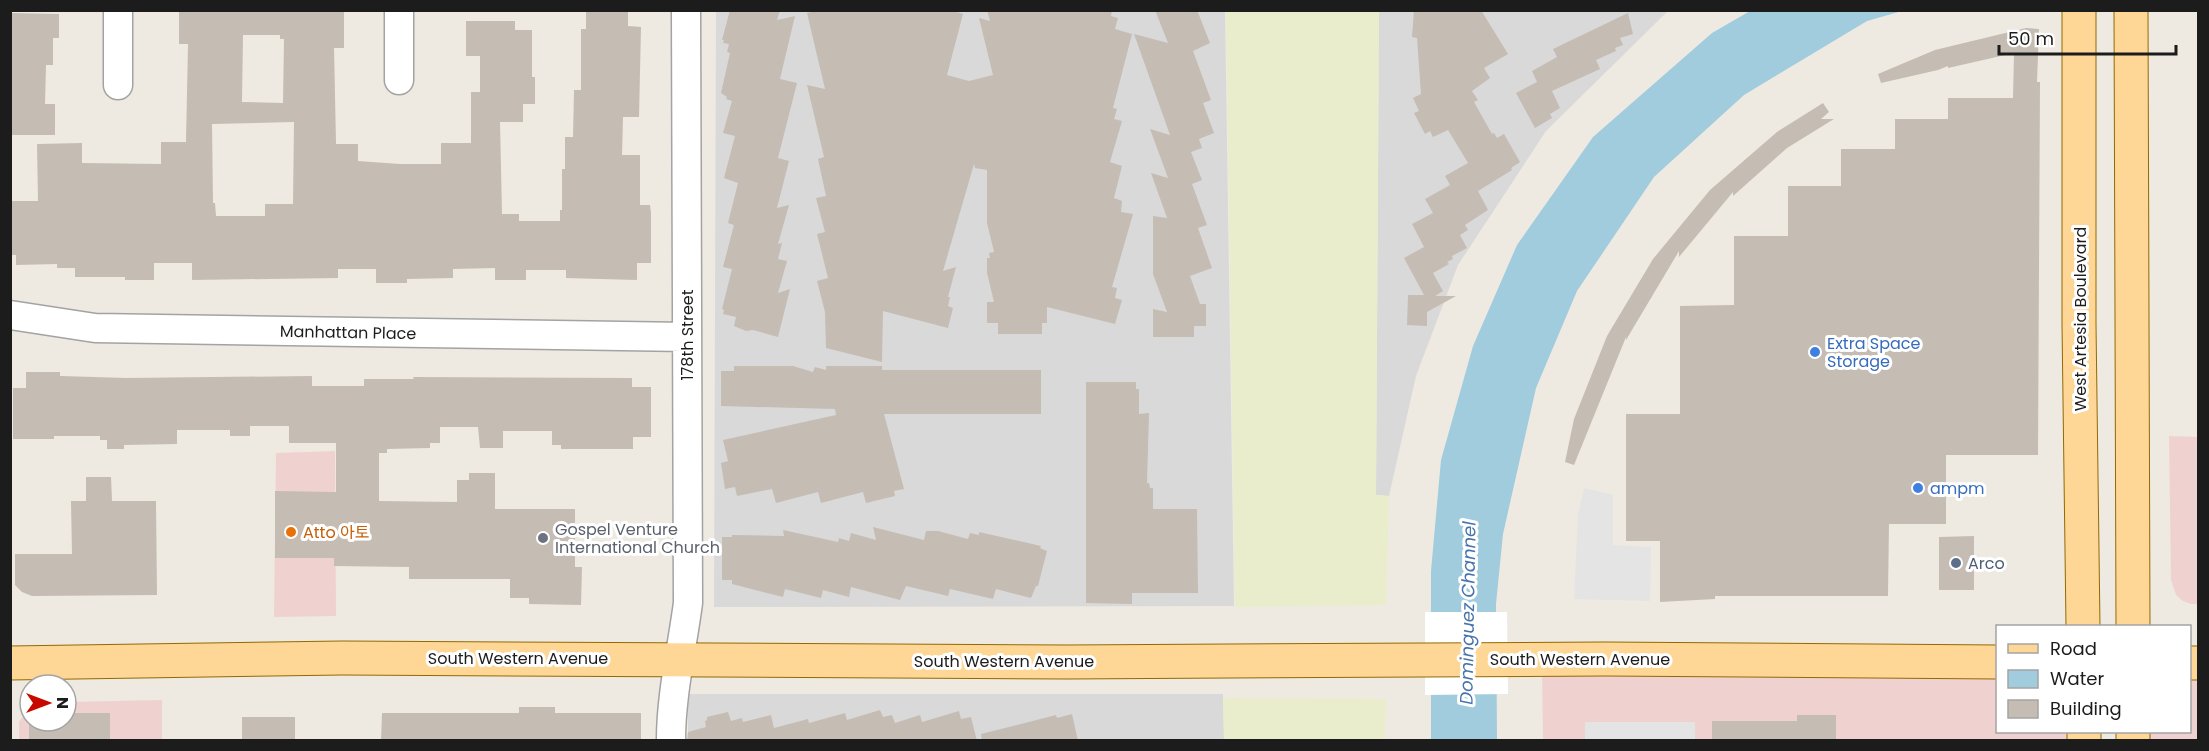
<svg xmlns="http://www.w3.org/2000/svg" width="2209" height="751" font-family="Poppins,'Noto Sans KR',sans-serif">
  <rect width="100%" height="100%" fill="#eeeae1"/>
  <path fill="#dad9d9" d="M716 11H1225L1234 606 714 607Z
    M1379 11H1668L1546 131 1458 265 1416 376 1389 496 1376 495Z
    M688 694H1223L1224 740H688Z"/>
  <path fill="#efd2cf" d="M2169 436 2198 437V604H2191L2183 601 2176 595 2171 580Z
    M335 451 336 616 274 617 276 453Z
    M1542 669 1997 670 1998 732H2076V740H1543Z
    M2190 679H2198V740H2146V732H2190Z
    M162 700V740H19V722L27 710 30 708V721H66V702Z"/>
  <path fill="#e9edcb" d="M1226 11H1379L1376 495 1389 496 1386 605 1235 607Z
    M1223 698 1386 699 1385 740H1224Z"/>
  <path fill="#e4e4e4" d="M1584 488 1613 495V545L1651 547 1650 601 1574 599 1578 515Z
    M1585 722H1695V740H1585Z"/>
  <path fill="#a0ccdd" d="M1750 11H1902L1867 21 1744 95 1654 177 1577 291 1536 388 1503 534 1496 604 1497 740H1431V571L1441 460 1473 346 1517 245 1593 137 1712 33Z"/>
  <path fill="#fff" d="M1425 612H1507L1508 694 1425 695Z"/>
  <path fill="#c5bcb4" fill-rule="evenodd" d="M586 10H628V26L641 27 639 117H623L622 155H640V205H650L651 213V263H637V280L566 278V270H526V280H495V268L453 269V278L407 279V283H376V269H338V278L192 280V263H154V280H125V277H75V268H57V264L16 265V255H10V201H38L37 144 82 143V163L161 164V142H186L188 44H179V12H308V11H344V48H334L336 144H358V161L400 164H441V143H471V92H480V56H466V21H515V30H532V77H535V104H523V122H500L502 214H519V221H560V210H562V169H565V137H573L574 90H581V29H586ZM243 35H280V39H284L283 103 242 102ZM294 122 293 204H265V216H216L215 203H213L212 124Z
    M730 10H780L777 20 795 16 780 79 797 83 778 158 789 161 777 208 789 205 778 244 782 243 778 259 787 261 778 293 790 289 778 337 753 330 746 331 734 326 736 317 723 314 724 310 722 309 732 269 723 267 734 225 728 223 738 183 724 178 735 136 723 133 732 101 726 99 727 97 721 93 730 53 727 52 729 44 723 43 724 40H722Z
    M819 10H951L963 14 947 75 969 81 993 75 979 18 990 21 987 10H1112L1111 16 1118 18 1115 29 1132 34 1113 108 1117 109 1114 119 1122 121 1110 162 1122 166 1114 198 1122 201 1121 212 1133 214 1112 287 1117 288 1115 298 1122 300 1115 324 1047 307V323H1042V334H998V323H987V302H994L987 273V258H990L989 253 994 252 987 223V170L975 168 974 164 943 271 956 267 948 297H950L948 306 953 308 948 328 883 311 882 362 826 348 825 312 817 281 828 278 817 234 825 232 816 198 826 196 818 159 824 157 807 85 825 89 807 13Z
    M1155 10H1197L1210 43 1193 51 1211 100 1203 103 1214 133 1199 139 1202 148 1191 152 1202 180 1192 184 1207 225 1198 228 1212 268 1190 276 1200 304H1206V326H1194V337H1153V309L1167 312 1153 274V216L1167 218 1151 173 1168 178 1150 129 1170 135 1134 34 1168 43Z
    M1414 10H1481L1508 54 1484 68 1490 78 1472 91 1478 100 1474 102 1492 134 1494 133 1497 138 1504 134 1520 162 1511 168 1512 170 1478 191 1488 210 1465 225 1468 230 1460 235 1467 248 1452 256 1453 259 1447 262 1449 264 1433 273 1443 291 1435 296H1456L1427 312V326L1407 325 1408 295H1424L1404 258 1424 247 1412 224 1433 213 1425 199 1450 185 1445 176 1468 163 1448 130 1433 137 1430 131 1425 134 1414 113 1419 111 1413 98 1421 94 1417 38 1412 37Z
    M10 13 59 14V38H53V65H46L45 104H55V135H10Z
    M1628 13 1633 34 1620 38 1623 45 1615 48 1616 51 1596 60 1600 69 1552 91 1560 108 1550 114 1552 118 1535 128 1516 93 1537 82 1532 71 1557 57 1553 49Z
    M2026 28 2039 29 2037 82H2040L2038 455H1946V524H1889L1888 596H1715V599L1660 602V541H1626V414H1680V306L1734 305V236H1788V186H1841V149H1895V119H1948V98H2013L2014 53 1948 68V66L1938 70 1881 83 1878 74 1935 50Z
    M1823 103 1829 112 1821 119H1834L1787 148 1733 196V192L1679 257V251L1626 340V337L1574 465 1565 462 1574 419 1607 336 1653 259 1710 190 1777 132Z
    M734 366H793L813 372 815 367 826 370V366H882V370H1041V414H884L904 489 894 491 895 496 866 503 863 492 821 503 818 492 776 503 772 489 737 496 735 487 725 489 721 463 728 461 723 440 836 415 835 409 721 406V371H734Z
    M26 372H60V376L127 378 312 376V386H364V379H414L413 377 632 378V387H651V437H633V449H561V445H552V431H503V448H480L478 427H440V443H430V448L387 449V453H379V501L457 502V480H469V473H495V509H575V567H582L581 605 529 604V598H510V579H409V567L334 566V558H275V491L336 492V443H289V426H250V436H230V430H177V444L124 445V449H107V440H100V436H54V439H13V388H26Z
    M1086 382H1136V389H1139V414L1149 413 1147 483H1149L1150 488H1153V509H1197L1198 593H1132V604L1086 603Z
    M86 477H111L112 501H156L157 595 32 596 22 592 15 585V554H72L71 501H86Z
    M873 527 924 540 926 531H938L968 539 970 533 979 535V532L1041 546 1040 548 1047 551 1038 586H1036L1031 598 996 589 993 599 950 589 948 596 906 586 900 600 851 587 849 597 823 590 821 598 785 589 783 597 732 584V580H722V537H732V535L784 536 783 530 838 542 839 538 849 541 851 533 876 540Z
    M1974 536V590H1939V537Z
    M519 707H555V713H641V741H381L382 713H519Z
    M880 710 883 717 892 715 895 723 920 715 922 722 959 711 961 719 971 717 977 741H687L688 732 706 727 705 721 707 720V717L728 712 731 721 742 718 743 722 771 715 774 728 808 719 809 723 845 713 847 720Z
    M66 713H110V741H29V721H66Z
    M1072 714 1078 741H982L981 734 1056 715 1057 718Z
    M1797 715H1836V741H1712V721H1797Z
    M242 717H295V741H242Z"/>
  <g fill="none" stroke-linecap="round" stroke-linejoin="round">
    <defs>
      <path id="minor" d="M399 80V10
        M118 85V10
        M10 315 95 328 687 337
        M671 740C671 695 682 648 688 603L686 10"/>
      <path id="primary" d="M2079 10V324L2083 626
        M2131 10 2133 626
        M10 663 342 658 1067 662 1605 659 1998 662
        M2190 663H2198
        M2084 732V740
        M2133 732V740"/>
    </defs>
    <use href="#minor" stroke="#a3a3a3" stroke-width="31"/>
    <use href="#primary" stroke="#936a00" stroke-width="35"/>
    <use href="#minor" stroke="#fff" stroke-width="28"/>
    <use href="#primary" stroke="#fed696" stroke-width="33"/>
  </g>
  <g fill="#3f7fe0" stroke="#fff" stroke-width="2">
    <circle cx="1815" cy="352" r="6"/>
    <circle cx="1918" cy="488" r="6"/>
  </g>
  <circle fill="#e8710a" stroke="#fff" stroke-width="2" cx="291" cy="532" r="6"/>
  <circle fill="#6b7280" stroke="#fff" stroke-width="2" cx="543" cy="538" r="6"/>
  <circle fill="#5c6f8a" stroke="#fff" stroke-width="2" cx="1956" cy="563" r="6"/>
  <g text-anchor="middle" stroke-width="6" stroke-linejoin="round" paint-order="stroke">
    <g font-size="16" fill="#1c1c1c" stroke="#fff">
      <text transform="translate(2080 319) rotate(-90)" y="6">West Artesia Boulevard</text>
      <text transform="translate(348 332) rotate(1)" y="6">Manhattan Place</text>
      <text transform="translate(687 335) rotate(-90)" y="6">178th Street</text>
      <text x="518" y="664">South Western Avenue</text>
      <text x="1580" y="665">South Western Avenue</text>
      <text x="1004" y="667">South Western Avenue</text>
    </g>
    <g font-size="16" fill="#366cbe" stroke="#fff" text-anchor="start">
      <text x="1827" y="349">Extra Space<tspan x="1827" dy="18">Storage</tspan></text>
      <text x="1930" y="494">ampm</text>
    </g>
    <g font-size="16" fill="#5b616d" stroke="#fff" text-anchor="start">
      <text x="555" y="535">Gospel Venture<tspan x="555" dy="18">International Church</tspan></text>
    </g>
    <g font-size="16" fill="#c56008" stroke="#fff" text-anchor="start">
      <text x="303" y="538">Atto 아토</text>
    </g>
    <g font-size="16" fill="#4e5e75" stroke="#fff" text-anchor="start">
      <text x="1968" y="569">Arco</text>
    </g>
    <g font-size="18" font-style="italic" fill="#4774ac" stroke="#fff">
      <text transform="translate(1468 613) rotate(-89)" y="6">Dominguez Channel</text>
    </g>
  </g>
  <rect width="2209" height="751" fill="none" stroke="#1c1c1c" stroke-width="24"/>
  <rect x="1996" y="625" width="195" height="108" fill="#ffffff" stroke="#a4a4a4" stroke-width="1.5"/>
  <rect x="2008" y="644" width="30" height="9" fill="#fed696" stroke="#a4a4a4" stroke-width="1.5"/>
  <text x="2050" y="655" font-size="18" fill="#1c1c1c">Road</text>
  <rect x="2008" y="670" width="30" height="18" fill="#a0ccdd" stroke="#a4a4a4" stroke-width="1.5"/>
  <text x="2050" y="685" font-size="18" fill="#1c1c1c">Water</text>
  <rect x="2008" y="700" width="30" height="18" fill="#c5bcb4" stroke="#a4a4a4" stroke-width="1.5"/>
  <text x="2050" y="715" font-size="18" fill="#1c1c1c">Building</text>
  <g transform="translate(48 703) rotate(90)"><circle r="28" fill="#ffffff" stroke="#a4a4a4" stroke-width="1.5"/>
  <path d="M0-4.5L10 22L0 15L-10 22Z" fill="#c70a00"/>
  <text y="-9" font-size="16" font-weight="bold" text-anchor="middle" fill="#1c1c1c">N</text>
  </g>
  <path d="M1999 45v9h177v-9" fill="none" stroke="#1c1c1c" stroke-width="3"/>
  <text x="2008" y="45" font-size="18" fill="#1c1c1c" stroke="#ffffff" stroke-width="4.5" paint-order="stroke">50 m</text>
</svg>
